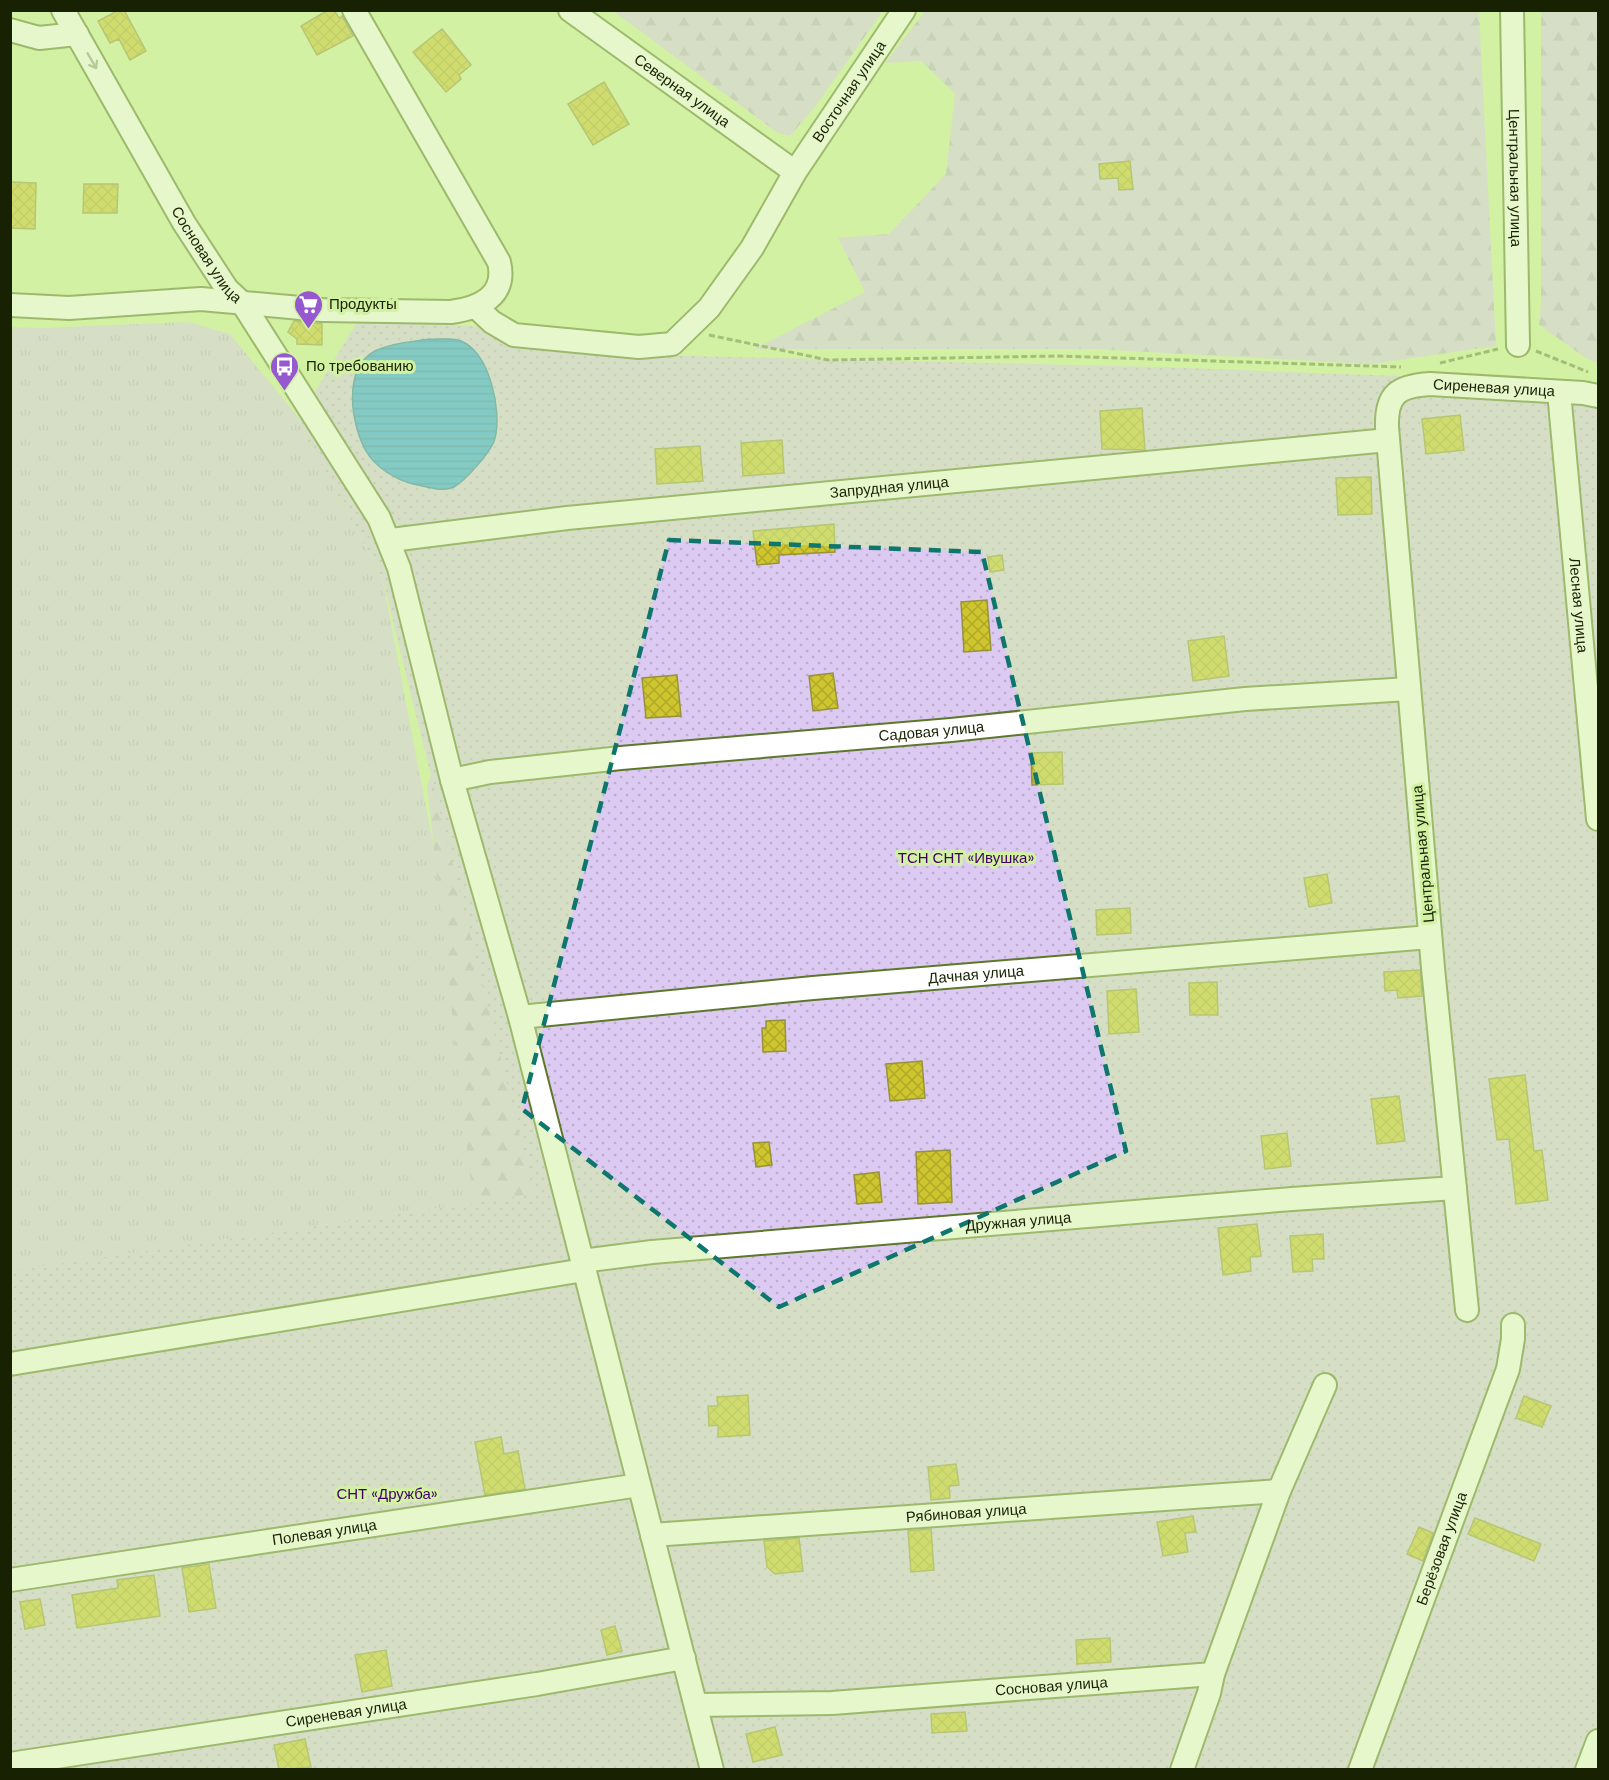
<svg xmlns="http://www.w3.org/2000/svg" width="1609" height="1780" font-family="'DM Sans',sans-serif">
  <defs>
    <pattern id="grass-tufts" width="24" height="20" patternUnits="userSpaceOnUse" patternTransform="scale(1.5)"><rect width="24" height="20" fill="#dccaf2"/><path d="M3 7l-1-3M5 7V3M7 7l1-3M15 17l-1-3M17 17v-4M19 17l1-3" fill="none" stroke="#bcadce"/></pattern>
    <pattern id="forest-firs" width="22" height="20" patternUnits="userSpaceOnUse" patternTransform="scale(1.5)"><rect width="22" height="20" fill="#dccaf2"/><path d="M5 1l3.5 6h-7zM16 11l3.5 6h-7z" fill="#bcadce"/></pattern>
    <pattern id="garden-dots" width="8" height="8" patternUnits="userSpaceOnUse" patternTransform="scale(1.5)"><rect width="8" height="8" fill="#dccaf2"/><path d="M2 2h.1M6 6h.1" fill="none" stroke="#bcadce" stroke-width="1.8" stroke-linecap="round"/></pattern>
    <pattern id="water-rules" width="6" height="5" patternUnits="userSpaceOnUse" patternTransform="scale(1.5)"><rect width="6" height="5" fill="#249bef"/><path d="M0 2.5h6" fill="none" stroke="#1e7ebf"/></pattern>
    <pattern id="building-cross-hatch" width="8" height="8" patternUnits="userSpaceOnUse" patternTransform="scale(1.5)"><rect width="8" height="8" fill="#cec52f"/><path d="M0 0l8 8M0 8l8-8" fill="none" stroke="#b0a928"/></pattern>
  </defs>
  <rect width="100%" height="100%" fill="#d2f1a2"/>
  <path fill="url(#grass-tufts)" d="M188 322 230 334 299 418 307 439 382 577 501 1199 11 1271 10 327 39 328Z"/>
  <path fill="url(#forest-firs)" d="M613 11H883L814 108 790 136 778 133Z
    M925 11H1479L1496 346 1371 364 1094 349H754L865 292 838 238 889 234 946 174 955 94 921 61 885 63Z
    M1541 11H1598V363L1586 358 1539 325 1541 303Z
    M434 767 561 1246 486 1235 470 1177 427 786Z"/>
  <path fill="url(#garden-dots)" d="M357 322 471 326 651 355 1160 367 1558 382 1598 391V1769H11L10 1271 534 1194 382 577 307 439 299 418Z"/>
  <path fill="url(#water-rules)" stroke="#2077a8" stroke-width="1.5" d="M429 339C437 340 453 337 461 341 490 353 502 411 495 438 492 451 465 481 454 487 442 493 425 486 413 484 396 480 375 467 366 451 351 424 342 369 375 351 391 343 411 342 429 339Z"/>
  <path fill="url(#building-cross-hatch)" stroke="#97923d" stroke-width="1.5" d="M119 10H124L146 51 130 60 119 39 110 43 98 21Z
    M328 10H334L339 18 342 16 353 36 317 55 301 26Z
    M442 29 471 65 459 75 461 79 446 92 413 52Z
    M604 82 629 124 593 145 568 104Z
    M1130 161 1133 189 1119 190 1118 178 1100 179 1099 164Z
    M10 182 36 183 35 229 10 228Z
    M84 184H118L117 213H83Z
    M294 321 322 324V345L297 344V339L288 332Z
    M1142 408 1145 450 1102 449 1100 411Z
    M1460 415 1464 450 1426 454 1422 419Z
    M782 440 784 473 743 476 741 443Z
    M700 446 703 481 657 484 655 449Z
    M1371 477 1372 514 1338 515 1336 478Z
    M834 524 835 552 779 555V563L757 565 753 531Z
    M1002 555 1004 570 990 572 988 557Z
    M987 600 991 650 964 652 961 602Z
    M1224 636 1229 676 1193 681 1188 641Z
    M833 673 838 708 813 711 809 676Z
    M677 675 681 716 646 718 642 678Z
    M1062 752 1063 784 1032 785 1031 753Z
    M1327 874 1332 903 1309 907 1304 878Z
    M1130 908 1131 933 1097 935 1096 910Z
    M1420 970 1422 996 1398 998 1397 990 1385 991 1384 972Z
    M1217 982 1218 1015H1190L1189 983Z
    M1136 989 1139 1032 1109 1034 1107 991Z
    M785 1020 786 1051 763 1052 762 1028H766V1021Z
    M922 1061 925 1098 890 1101 886 1064Z
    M1525 1075 1534 1151 1542 1150 1548 1200 1516 1204 1509 1139 1497 1140 1489 1079Z
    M1399 1096 1405 1141 1377 1144 1371 1099Z
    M1287 1133 1291 1166 1265 1169 1261 1136Z
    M769 1142 772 1165 756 1167 753 1143Z
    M950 1150 952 1202 918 1204 916 1152Z
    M879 1172 882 1202 857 1204 854 1175Z
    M1257 1224 1261 1256 1250 1257 1251 1271 1223 1275 1218 1228Z
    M1323 1234 1324 1259H1312L1313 1271 1293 1272 1290 1236Z
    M748 1395 750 1435 718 1437V1425L709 1426 708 1406H718L717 1397Z
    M1524 1396 1551 1406 1542 1427 1516 1418Z
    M501 1437 504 1454 518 1451 525 1489 485 1495 475 1442Z
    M956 1464 959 1485 949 1486 950 1498 931 1500 928 1467Z
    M1193 1516 1196 1532 1185 1533 1188 1552 1163 1556 1157 1522Z
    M1475 1518 1541 1544 1534 1561 1468 1534Z
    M1419 1527 1433 1533 1423 1561 1407 1554Z
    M931 1529 934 1570 911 1572 908 1531Z
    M799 1538 803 1571 775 1574 767 1567 764 1541Z
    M209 1564 216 1608 189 1612 182 1568Z
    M154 1575 160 1616 77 1628 72 1595 118 1588 117 1580Z
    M40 1599 45 1625 25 1629 20 1602Z
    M615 1626 622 1651 607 1655 601 1630Z
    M1110 1638 1111 1662 1077 1664 1076 1640Z
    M386 1650 392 1686 362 1692 355 1655Z
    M965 1712 967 1731 932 1733 931 1714Z
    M775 1727 782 1755 753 1762 746 1734Z
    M305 1739 311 1767 279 1770 274 1745Z"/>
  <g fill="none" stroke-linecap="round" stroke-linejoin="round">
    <defs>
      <g id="minor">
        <path id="s1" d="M63 10 184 223 227 289 243 304 379 518 399 568 452 780 520 1017 712 1770"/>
        <path id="s2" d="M570 10 795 172"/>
        <path id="s3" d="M1512 10 1518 345"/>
        <path d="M10 30 39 38 77 34"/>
        <path d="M10 305 69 308 201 299 322 310 451 312C480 308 507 296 499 262L354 10"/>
        <path id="s4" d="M476 307 492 322 514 335 639 347 672 344 709 308 752 248 795 172 904 10"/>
        <path id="s5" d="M1559 392 1598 819"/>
        <path id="s6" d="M391 540 567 518 1388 440"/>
        <path id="s7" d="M452 780 490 772 621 758 951 730 1245 699 1409 689"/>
        <path id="s8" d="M520 1017 813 988 1430 937"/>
        <path id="s9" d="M582 1261 652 1252 1292 1199 1455 1188"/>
        <path id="s10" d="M1467 1310 1433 968 1387 427C1386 394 1398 386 1430 384L1583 393 1598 396"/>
        <path d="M10 1364 584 1270"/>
        <path id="s11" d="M652 1535 1279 1491"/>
        <path id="s12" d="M10 1580 639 1485"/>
        <path id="s13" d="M696 1705 832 1703 1213 1674"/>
        <path id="s14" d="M10 1764 537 1684 684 1658"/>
        <path d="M1182 1770 1209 1693 1213 1674 1279 1491 1325 1385"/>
        <path id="s15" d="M1360 1770 1508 1369 1513 1339V1325"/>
        <path d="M1587 1770 1598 1741"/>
      </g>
    </defs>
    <use href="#minor" stroke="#5d772b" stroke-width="26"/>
    <path stroke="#6d804b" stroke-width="3" stroke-dasharray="6 3" stroke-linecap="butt" d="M709 335 828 360 1057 356 1401 367
      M1536 351 1588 372
      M1440 363 1498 349"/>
    <use href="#minor" stroke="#fff" stroke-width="22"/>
  </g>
  <defs><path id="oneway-shaft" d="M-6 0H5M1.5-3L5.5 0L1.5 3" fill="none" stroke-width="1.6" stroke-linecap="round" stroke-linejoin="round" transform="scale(1.5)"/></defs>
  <use stroke="#979c8e" href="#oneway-shaft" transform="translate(92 61) rotate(60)"/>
  <path d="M0 0H1609V1780H0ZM669 540 982 552 1126 1151 779 1307 522 1109Z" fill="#d2f1a2" fill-opacity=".55" fill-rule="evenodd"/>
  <path fill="none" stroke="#0f766e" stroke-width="4.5" stroke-dasharray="12 8" stroke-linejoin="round" d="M669 540 982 552 1126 1151 779 1307 522 1109Z"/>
  <defs>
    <symbol id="supermarket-pin" viewBox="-11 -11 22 30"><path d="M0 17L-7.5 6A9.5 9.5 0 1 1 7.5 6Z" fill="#9658cf" stroke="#d2f1a2"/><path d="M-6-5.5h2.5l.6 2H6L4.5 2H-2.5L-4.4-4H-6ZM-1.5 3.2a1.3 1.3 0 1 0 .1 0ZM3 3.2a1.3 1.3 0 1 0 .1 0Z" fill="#fff"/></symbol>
    <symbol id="bus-pin" viewBox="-11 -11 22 30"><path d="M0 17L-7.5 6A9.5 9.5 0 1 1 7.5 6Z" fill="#9658cf" stroke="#d2f1a2"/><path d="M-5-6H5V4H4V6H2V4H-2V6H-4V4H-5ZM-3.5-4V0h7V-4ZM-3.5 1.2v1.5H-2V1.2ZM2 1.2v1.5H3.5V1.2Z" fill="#fff"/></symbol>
  </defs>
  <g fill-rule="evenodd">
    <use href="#supermarket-pin" x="292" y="288" width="33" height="45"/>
    <use href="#bus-pin" x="268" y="350" width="33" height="45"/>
  </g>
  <g text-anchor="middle" stroke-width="6" stroke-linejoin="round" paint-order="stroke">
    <g font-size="15" fill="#182203" stroke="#d2f1a2">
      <text dy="5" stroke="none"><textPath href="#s2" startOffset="138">Северная улица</textPath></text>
      <text dy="5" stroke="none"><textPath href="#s4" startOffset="516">Восточная улица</textPath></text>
      <text dy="5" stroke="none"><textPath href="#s3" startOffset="168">Центральная улица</textPath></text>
      <text dy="5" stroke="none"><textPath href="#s1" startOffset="284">Сосновая улица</textPath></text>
      <text dy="5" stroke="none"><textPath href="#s10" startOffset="1022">Сиреневая улица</textPath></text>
      <text dy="5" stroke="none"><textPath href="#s6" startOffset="501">Запрудная улица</textPath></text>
      <text dy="5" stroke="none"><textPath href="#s5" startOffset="214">Лесная улица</textPath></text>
      <text dy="5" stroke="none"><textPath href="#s7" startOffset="482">Садовая улица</textPath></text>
      <text transform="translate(1423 854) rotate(-95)" y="5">Центральная улица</text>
      <text dy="5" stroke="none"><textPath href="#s8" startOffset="458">Дачная улица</textPath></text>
      <text dy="5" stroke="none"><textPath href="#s9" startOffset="438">Дружная улица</textPath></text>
      <text dy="5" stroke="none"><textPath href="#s11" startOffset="315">Рябиновая улица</textPath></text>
      <text dy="5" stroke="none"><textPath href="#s12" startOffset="318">Полевая улица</textPath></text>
      <text dy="5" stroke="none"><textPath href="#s15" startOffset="236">Берёзовая улица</textPath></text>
      <text dy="5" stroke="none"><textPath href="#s13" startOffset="356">Сосновая улица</textPath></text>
      <text dy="5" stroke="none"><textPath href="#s14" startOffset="340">Сиреневая улица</textPath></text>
    </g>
    <g font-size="15" fill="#182203" stroke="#d2f1a2" text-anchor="start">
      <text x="329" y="309">Продукты</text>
      <text x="306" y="371">По требованию</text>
    </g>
    <g font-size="15" fill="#3f0065" stroke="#d2f1a2">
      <text x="966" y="863">ТСН СНТ «Ивушка»</text>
      <text x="387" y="1499">СНТ «Дружба»</text>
    </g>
  </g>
  <rect width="1609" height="1780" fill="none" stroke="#182203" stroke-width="24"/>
</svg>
